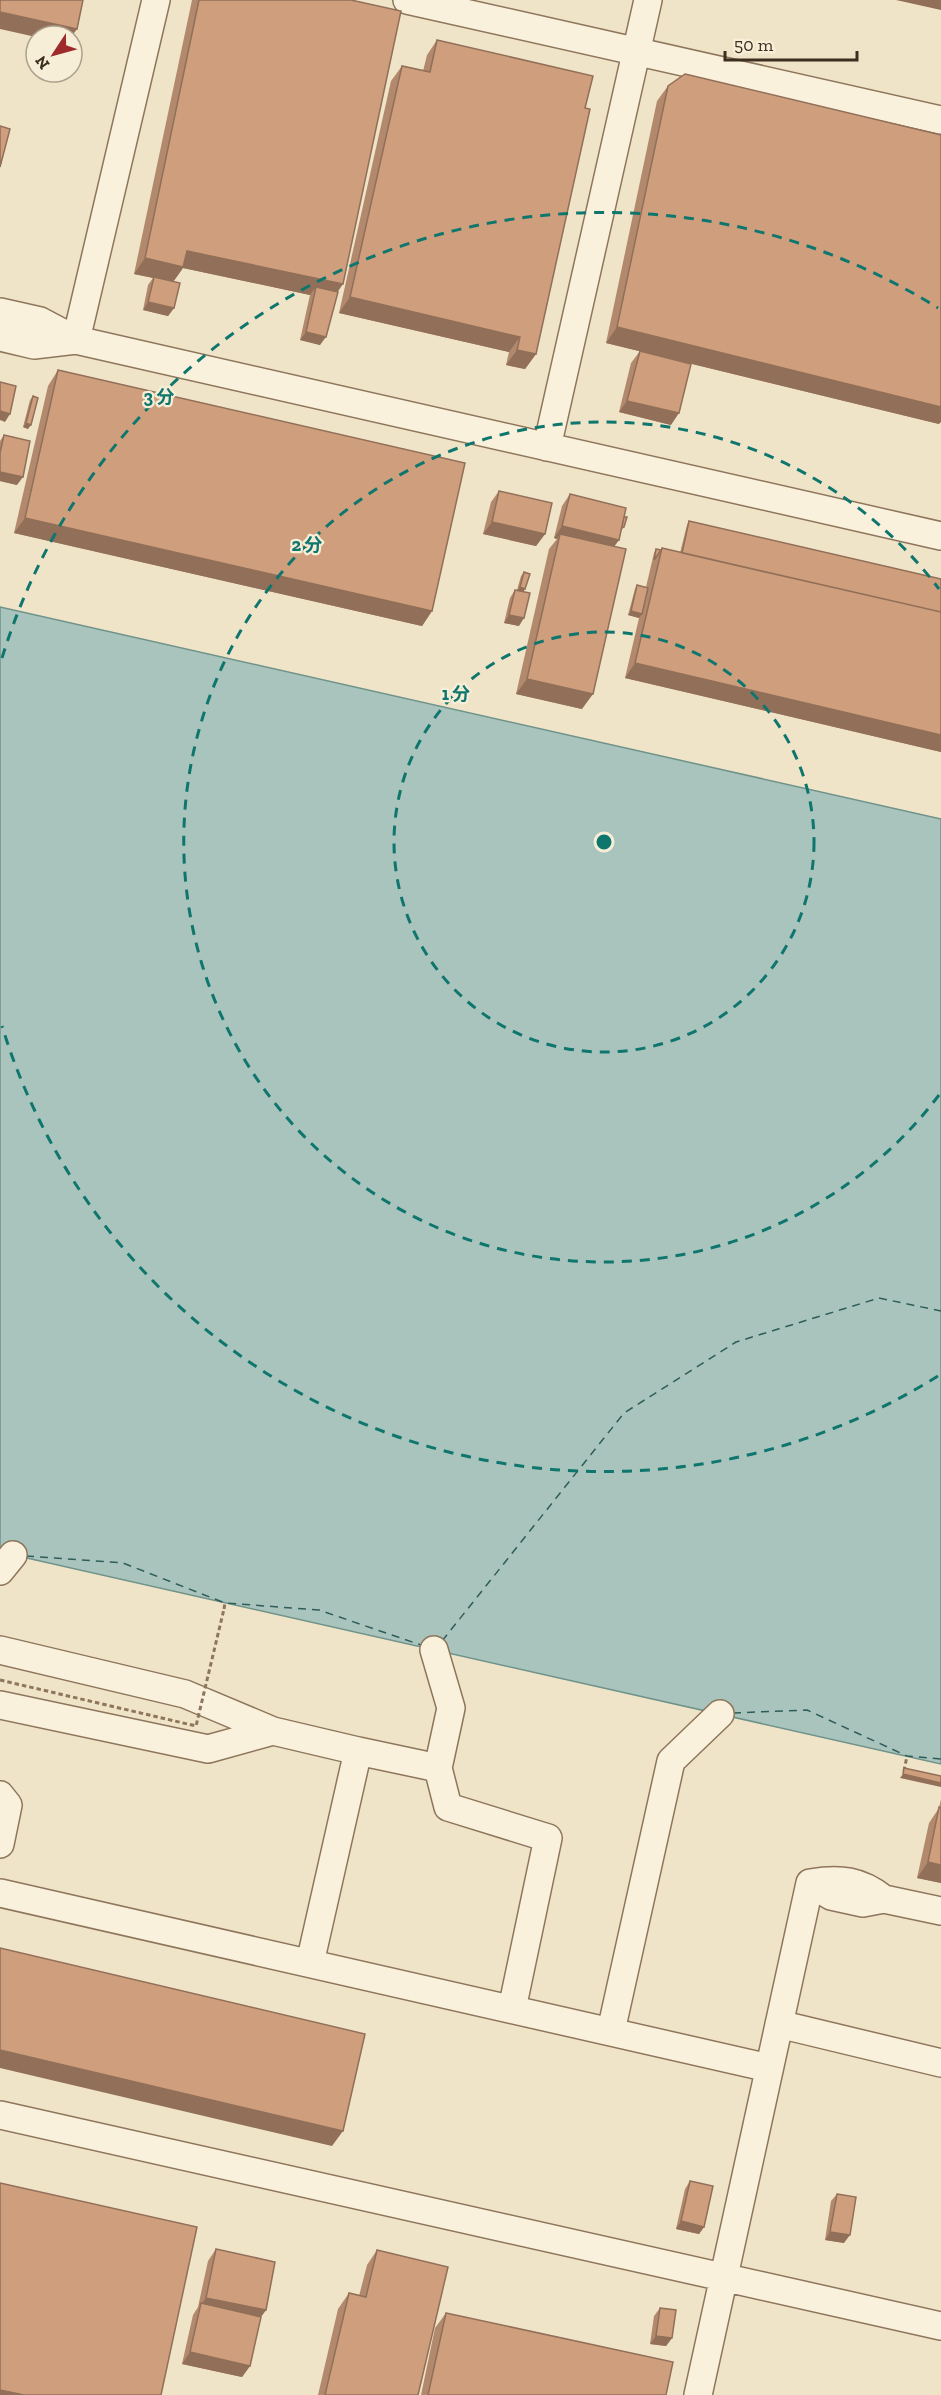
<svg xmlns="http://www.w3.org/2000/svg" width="941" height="2395" font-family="'Zilla Slab','Noto Sans JP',serif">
  <rect width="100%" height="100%" fill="#f0e4c8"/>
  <path fill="#a9c4bc" stroke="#6f938a" stroke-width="1.5" d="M0 607 941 819V1764L0 1552Z"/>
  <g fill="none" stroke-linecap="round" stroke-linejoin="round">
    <path stroke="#2f5d5a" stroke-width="1.5" stroke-dasharray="8 6" stroke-linecap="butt" d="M26 1556 123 1563 225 1603 319 1610 421 1645
      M442 1641 624 1413 736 1342 879 1298 941 1311
      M733 1713 807 1710 907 1756 941 1759"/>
    <defs>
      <path id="minor" d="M407 0 941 120
        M0 312 40 321 76 340 941 536
        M0 337 34 345 76 340
        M76 340 156 0
        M547 447 648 0
        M0 1571 13 1555
        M0 1650 185 1694 273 1731 358 1751 310 1963
        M434 1650 451 1708 438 1768
        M0 1705 208 1749 273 1731
        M358 1751 438 1768 448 1807 548 1838 512 2009
        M0 1795 8 1805 0 1844
        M0 1893 769 2068
        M884 1899C860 1880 840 1878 810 1883L831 1896 863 1903 884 1899 941 1911
        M779 2024 941 2063
        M611 2031 671 1761 720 1714
        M0 2115 941 2326
        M698 2395 810 1883"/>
    </defs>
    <use href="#minor" stroke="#8d765c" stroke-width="30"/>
    <path stroke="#8d765c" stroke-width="3" stroke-dasharray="4.5 3" stroke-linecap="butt" d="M224 1609 225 1603
      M904 1771 907 1756"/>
    <use href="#minor" stroke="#faf1dc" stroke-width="27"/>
    <path stroke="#8d765c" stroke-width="3" stroke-dasharray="4.5 3" stroke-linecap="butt" d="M0 1680 196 1726 224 1609"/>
  </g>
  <path fill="#b2896c" d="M192 0H351L338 292 320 345 300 340 310 295 183 268 173 282 174 308 168 316 143 310 148 285 153 278 134 274Z
    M437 40 585 108 536 354 525 369 506 365 509 352 339 313 391 81 402 66 423 71 427 55Z
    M668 86 939 424 606 343 657 101Z
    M640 351 671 425 619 412 631 363Z
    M58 370 432 611 422 626 14 533 48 386Z
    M33 396 28 429 23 427 30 400Z
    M4 435 17 485 0 481V441Z
    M499 491 545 534 536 546 483 534 491 502Z
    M570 494 624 517V527L621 531 619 540 614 546 582 709 516 694 549 549 557 539 554 538 562 506Z
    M689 521 941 579V752L625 678 639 618 628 615 635 589 637 585 646 587 654 553 656 549 661 550 662 548 680 553 687 525Z
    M524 572V592L519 626 504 623 510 598 515 590H517L521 576Z
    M941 1799V1883L917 1878 929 1823 939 1808Z
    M690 2181 704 2227 699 2234 676 2229 685 2189Z
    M837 2194 844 2243 825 2240 831 2201Z
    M216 2249 266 2310 261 2317 250 2366 242 2377 182 2364 193 2315 198 2307 208 2261Z
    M377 2250 418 2395H318L338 2309 349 2293 359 2296 367 2265Z
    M660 2308 672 2338 666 2346 650 2344 654 2316Z
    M446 2313 666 2395H421L435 2328Z"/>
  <path fill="#916f58" d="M896 0H941V10Z
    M0 12 77 29 72 36H36V37L0 29Z
    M187 251 343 284 332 300 316 287 310 295 183 268 173 282 134 274 145 258Z
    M350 297 520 337 509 352 339 313Z
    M148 302 174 308 168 316 143 310Z
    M617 327 941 407V422L939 424 606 343Z
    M306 332 326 337 320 345 300 340Z
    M517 350 536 354 525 369 506 365Z
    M627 401 679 413 671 425 619 412Z
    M0 411 10 414 5 422 0 420Z
    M26 423 31 425 28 429 23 427Z
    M0 472 23 477 17 485 0 481Z
    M25 518 432 611 422 626 14 533Z
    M492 522 545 534 536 546 483 534Z
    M562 526 619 540 610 552 560 534 557 539 554 538Z
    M520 587 525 589 523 593 517 591Z
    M631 611 642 614 639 618 628 615Z
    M509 615 524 618 519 626 504 623Z
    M635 663 941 735V752L625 678Z
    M527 679 593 694 582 709 516 694Z
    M903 1774 941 1783V1787L900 1778Z
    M928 1862 941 1865V1883L917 1878Z
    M0 2050 343 2131 332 2146 0 2068Z
    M681 2221 704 2227 699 2234 676 2229Z
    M830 2232 850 2235 844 2243 825 2240Z
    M206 2298 266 2310 257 2322 200 2306Z
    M656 2336 672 2338 666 2346 650 2344Z
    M190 2352 250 2366 242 2377 182 2364Z
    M0 2390 24 2395H0Z"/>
  <path fill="#cf9f7d" stroke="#916f58" stroke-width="1.5" d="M0 0H83L77 29 0 12Z
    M199 0H351L401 11 343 284 187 251 183 267 145 258Z
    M437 40 593 76 585 108 590 109 536 354 517 350 520 337 350 297 402 66 430 72Z
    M685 74 941 135V407L617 327 668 86Z
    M0 126 10 129 0 167Z
    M154 277 180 283 174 308 148 302Z
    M316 287 338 292 326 337 306 332Z
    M640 351 691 364 679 413 627 401Z
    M58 370 465 463 432 611 25 518Z
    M0 382 16 386 10 414 0 411Z
    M33 396 38 398 31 425 26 423Z
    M4 435 30 441 23 477 0 472V453Z
    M499 491 552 503 545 534 492 522Z
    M570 494 626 508 619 540 562 526Z
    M624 517H627L624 527H622Z
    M689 521 941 579V612L682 553Z
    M560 534 626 549 593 694 527 679Z
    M662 548 941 612V735L635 663Z
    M656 549 661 550 654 560Z
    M524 572 530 574 525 589 520 587Z
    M637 585 648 588 642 614 631 611Z
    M515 590 530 593 524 618 509 615Z
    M904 1768 941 1776V1783L903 1774Z
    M939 1807 941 1808V1865L928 1862Z
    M0 1948 365 2034 343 2131 0 2050Z
    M690 2181 713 2186 704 2227 681 2221Z
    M0 2183 197 2227 161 2395H24L0 2390Z
    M837 2194 856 2197 850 2235 830 2232Z
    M216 2249 275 2262 266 2310 206 2298Z
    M377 2250 448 2267 418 2395H325L349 2293 366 2297Z
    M201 2303 261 2317 250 2366 190 2352Z
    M660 2308 676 2310 672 2338 656 2336Z
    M446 2313 673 2362 666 2395H428Z"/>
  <g fill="none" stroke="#0f766e" stroke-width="3" stroke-dasharray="10 8">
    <circle cx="604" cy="842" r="210"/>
    <path d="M939 1095A420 420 0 1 1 939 589"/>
    <path d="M938 1376A630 630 0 0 1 2 1026M2 658A630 630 0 0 1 938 308"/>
  </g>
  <circle cx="604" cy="842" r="9" fill="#0f766e" stroke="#f7eed8" stroke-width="3"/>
  <g font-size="18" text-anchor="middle" font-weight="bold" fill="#0f766e" stroke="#f7eed8" stroke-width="4.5" stroke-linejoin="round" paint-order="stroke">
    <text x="159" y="403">3 分</text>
    <text x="307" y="551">2 分</text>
    <text x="456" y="700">1 分</text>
  </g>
  <g transform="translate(54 54) rotate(234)"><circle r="28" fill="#f7eed8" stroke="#ada18e" stroke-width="1.5"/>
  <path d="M0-4.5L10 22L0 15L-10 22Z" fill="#9e2a2b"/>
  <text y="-9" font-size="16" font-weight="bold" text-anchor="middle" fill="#3d2e20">N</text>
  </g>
  <path d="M725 51v9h132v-9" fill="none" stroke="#3d2e20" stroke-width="3"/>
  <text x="734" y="51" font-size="18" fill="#3d2e20" stroke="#f7eed8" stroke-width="4.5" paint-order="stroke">50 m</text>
</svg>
